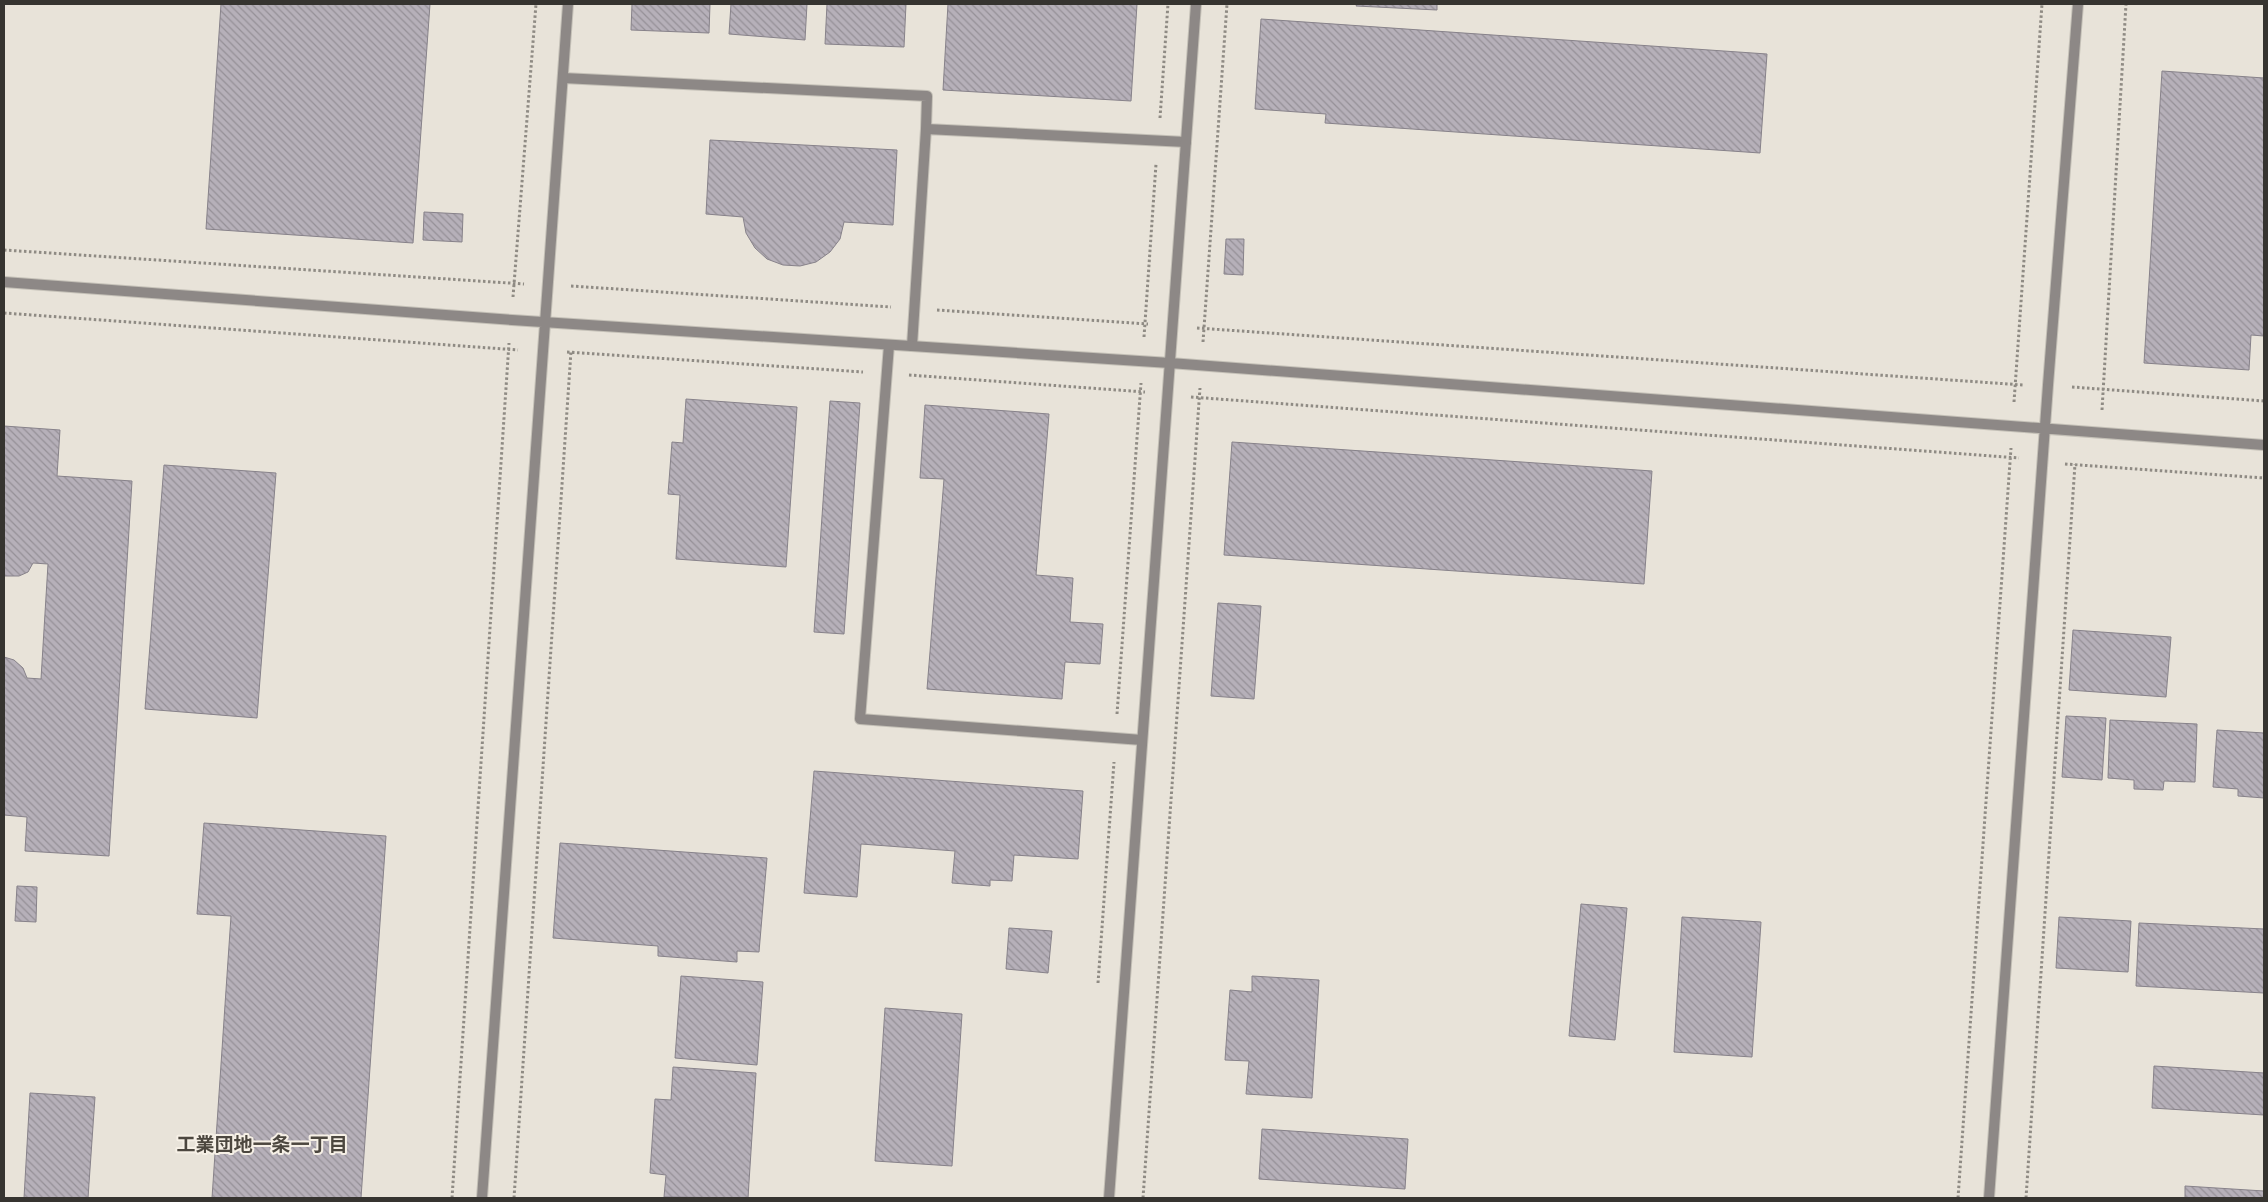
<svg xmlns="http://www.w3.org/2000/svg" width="2268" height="1202" font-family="'PT Sans Narrow','Noto Sans JP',sans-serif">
  <defs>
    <pattern id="building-back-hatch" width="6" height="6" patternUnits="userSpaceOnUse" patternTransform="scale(1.25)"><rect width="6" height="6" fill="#b6b0b9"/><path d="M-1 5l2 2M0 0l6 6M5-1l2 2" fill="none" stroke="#959097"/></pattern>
  </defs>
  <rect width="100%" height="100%" fill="#e8e3d9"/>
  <path fill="url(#building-back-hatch)" stroke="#87828a" d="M221 4H430L413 243 206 229Z
    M632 4H710L709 33 631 30Z
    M731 4H807L805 40 729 34Z
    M827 4H906L904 47 825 44Z
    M948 4H1137L1131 101 943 90Z
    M1357 4H1437V10L1356 6Z
    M1261 19 1767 54 1760 153 1325 123 1326 114 1255 109Z
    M2162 71 2264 78V336L2251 335 2249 370 2144 363Z
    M710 140 897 150 893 225 844 222 840 239 830 252 816 262 800 266 783 265 767 259 755 248 746 233 743 217 706 214Z
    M424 212 463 214 462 242 423 240Z
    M1226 239H1244L1243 275 1224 274Z
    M686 399 797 407 786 567 676 559 680 495 668 494 672 442 683 443Z
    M830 401 860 403 844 634 814 632Z
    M925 405 1049 414 1036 575 1073 578 1070 622 1103 624 1100 664 1065 662 1062 699 927 689 944 479 920 478Z
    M4 426 60 430 57 476 132 481 109 856 25 851 27 817 4 815V657L14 660 23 668 27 678 41 679 48 564 33 563 28 572 19 576H4Z
    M1232 442 1652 471 1644 584 1224 555Z
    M164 465 276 473 257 718 145 709Z
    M1218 603 1261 606 1254 699 1211 696Z
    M2073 630 2171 637 2166 697 2069 690Z
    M2066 716 2106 718 2102 780 2062 777Z
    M2110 720 2197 724 2195 782 2164 781 2163 790 2134 789V780L2108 778Z
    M2217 730 2264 733V798L2238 796V789L2213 787Z
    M814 771 1083 791 1078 859 1014 855 1012 881 990 880V886L952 883 955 851 861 844 857 897 804 893Z
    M204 823 386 836 361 1198H212L231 916 197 914Z
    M560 843 767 858 759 952 737 951V962L658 956V946L553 938Z
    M17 886 37 887 36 922 15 921Z
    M1581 904 1627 908 1615 1040 1569 1036Z
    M1682 917 1761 922 1752 1057 1674 1052Z
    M2059 917 2131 921 2128 972 2056 968Z
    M2139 923 2264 929V993L2136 986Z
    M1009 928 1052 931 1048 973 1006 969Z
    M681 976 763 982 757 1065 675 1058Z
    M1252 976 1319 980 1312 1098 1246 1094 1249 1061 1225 1060 1230 990 1252 992Z
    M885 1008 962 1014 952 1166 875 1161Z
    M2154 1066 2264 1073V1115L2152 1108Z
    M673 1067 756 1073 748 1198 664 1197 666 1175 650 1173 655 1099 671 1100Z
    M30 1093 95 1097 88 1198H24Z
    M1262 1129 1408 1139 1405 1189 1259 1179Z
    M2185 1186 2264 1191V1198H2185Z"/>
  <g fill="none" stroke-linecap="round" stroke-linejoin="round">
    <defs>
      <path id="service" d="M563 78 927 96 926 129 1186 142
        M889 345 860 719 1142 740
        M912 346 926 129"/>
      <path id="minor" d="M4 282 512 320 1170 363 2264 445
        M482 1198 568 4
        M1109 1198 1196 4
        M1989 1198 2048 385 2078 4"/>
    </defs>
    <use href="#service" stroke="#c4c0b7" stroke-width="12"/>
    <use href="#minor" stroke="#c4c0b7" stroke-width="12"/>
    <path stroke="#8f8b84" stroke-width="3" stroke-dasharray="2.5 2.5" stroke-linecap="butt" d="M1160 118 1168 4
      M4 250 524 284
      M571 286 891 307
      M513 297 536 4
      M937 310 1148 324
      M4 313 518 350
      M1197 328 2023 385
      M1144 337 1156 164
      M1203 342 1227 4
      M567 352 863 372
      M909 375 1145 392
      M2072 387 2264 401
      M1191 397 2019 458
      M2014 402 2042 4
      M2102 410 2126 4
      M2065 464 2264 478
      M1117 714 1141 383
      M1098 983 1114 762
      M452 1198 509 343
      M514 1198 571 351
      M1143 1198 1200 388
      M1958 1198 2011 448
      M2026 1198 2075 464"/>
    <use href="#service" stroke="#8d8886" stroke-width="10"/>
    <use href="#minor" stroke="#8d8886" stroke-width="10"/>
  </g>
  <g text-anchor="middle" stroke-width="4" stroke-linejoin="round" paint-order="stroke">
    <g font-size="19" font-weight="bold" fill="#4c473f" stroke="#f6f0e6">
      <text x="262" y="1151">工業団地一条一丁目</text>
    </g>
  </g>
  <rect width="2268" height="1202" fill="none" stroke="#363430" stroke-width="10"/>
</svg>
